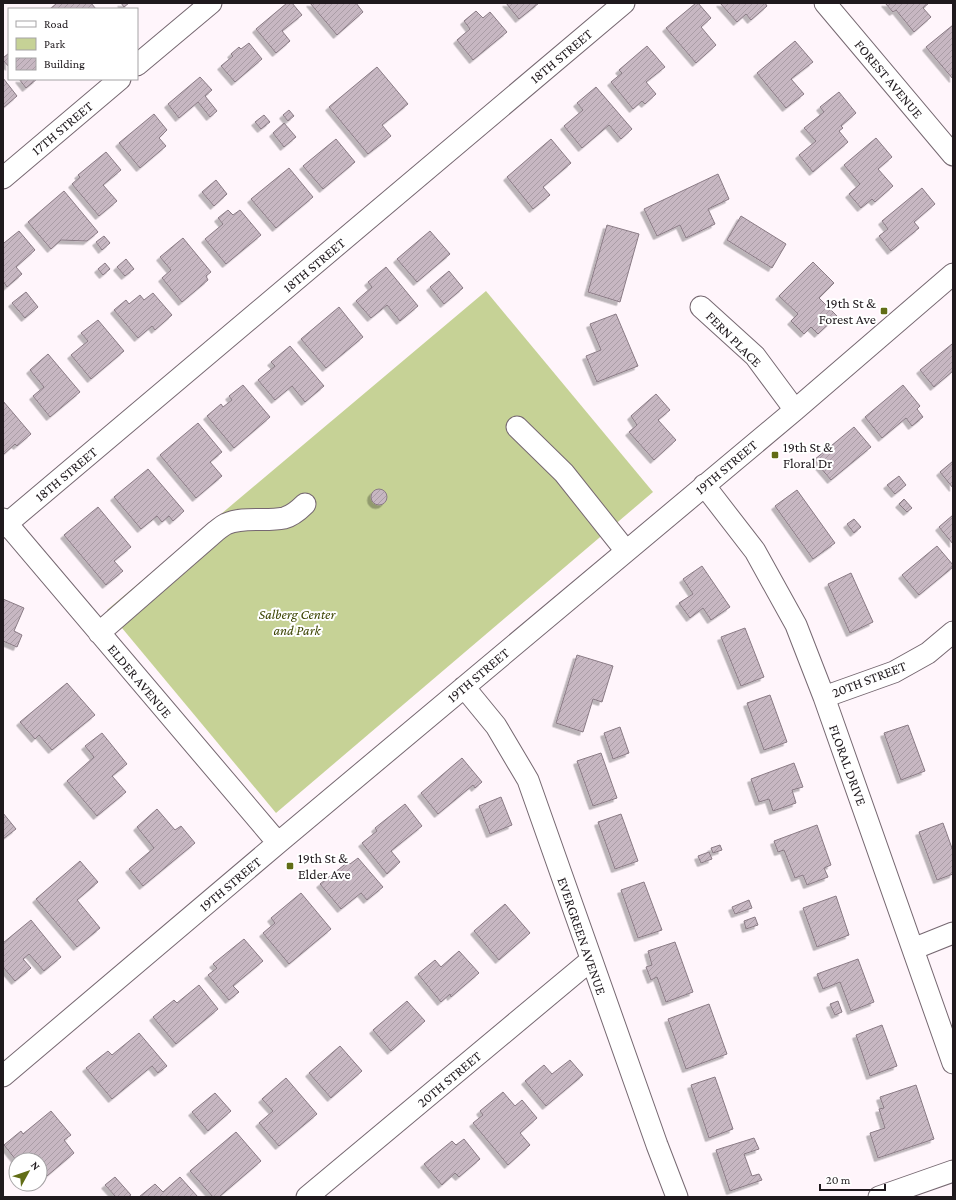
<svg xmlns="http://www.w3.org/2000/svg" width="956" height="1200" font-family="'Crimson Pro',serif">
  <defs>
    <pattern id="building-hatch" width="6" height="6" patternUnits="userSpaceOnUse"><rect width="6" height="6" fill="#c7b7c2"/><path d="M-1 1l2-2M0 6l6-6M5 7l2-2" fill="none" stroke="#aa9da6"/></pattern>
    <filter id="shadow"><feDropShadow dx="-3.5" dy="3.5" stdDeviation="0" flood-color="#0004"/></filter>
  </defs>
  <rect width="100%" height="100%" fill="#fff5fb"/>
  <path fill="#c6d296" d="M486 291 653 492 276 813 107 610Z"/>
  <path fill="url(#building-hatch)" stroke="#8a7b85" filter="url(#shadow)" d="M57 3H91L96 9H50Z
    M121 3H129L124 7Z
    M287 3H292L302 15 282 31 290 41 276 53 256 29Z
    M310 3H356L363 12 337 35Z
    M506 3H539L519 19Z
    M696 3H698L711 18 701 27 716 45 696 63 666 28Z
    M720 3H765L767 6 751 20 746 14 737 22Z
    M885 3H929L923 8 931 17 914 32 896 10 893 12Z
    M476 11 483 18 490 12 507 32 473 60 457 40 470 29 464 21Z
    M953 25V79L926 47Z
    M795 41 813 62 791 79 804 94 786 108 757 73Z
    M249 43 262 59 235 82 221 66 233 56 231 54 239 47 241 49Z
    M647 46 665 67 646 82 656 94 645 104 642 101 633 109 611 82 622 73 619 70Z
    M9 53V67L3 60V58Z
    M377 67 408 104 382 125 391 136 368 154 329 107Z
    M200 77 212 90 205 96 217 111 210 117 198 102 179 118 168 104Z
    M3 78 17 96 3 108Z
    M19 79H37L26 88Z
    M596 87 632 129 621 139 609 125 582 148 564 126 583 110 577 103Z
    M839 92 856 113 841 126 843 128 839 131 848 142 813 172 799 155 816 141 804 128 824 112 820 107Z
    M289 110 294 116 288 121 283 115Z
    M154 114 167 130 159 138 166 146 140 168 119 143Z
    M264 115 270 122 261 129 255 122Z
    M284 123 296 137 284 147 273 133Z
    M876 138 892 157 878 169 893 186 875 202 872 199 861 208 849 194 860 184 844 165Z
    M336 139 355 162 323 189 303 166Z
    M551 139 571 163 543 187 550 195 533 209 507 177Z
    M106 152 121 170 103 185 117 201 99 216 72 184 80 177 78 175Z
    M289 168 313 197 276 228 251 199Z
    M718 174 729 199 708 209 715 224 686 238 680 225 657 236 644 209Z
    M216 180 227 194 214 206 202 192Z
    M922 188 935 204 914 222 919 228 891 251 879 236 888 229 882 221Z
    M64 191 98 232 87 241 61 240 51 249 28 222Z
    M228 210 233 215 240 210 261 235 226 264 205 239 223 224 218 218Z
    M741 216 786 244 772 268 727 240Z
    M607 225 639 234 620 302 588 292Z
    M19 231 35 250 16 267 22 274 7 287 3 281V242L4 243Z
    M430 231 450 254 417 282 397 259Z
    M104 236 110 243 102 250 96 242Z
    M183 238 211 272 206 276 208 280 182 302 162 278 171 270 160 257Z
    M126 259 134 269 125 276 117 267Z
    M813 262 834 283 819 298 837 316 818 334 811 327 804 334 791 321 798 314 779 296Z
    M105 263 110 269 103 275 98 269Z
    M386 267 418 306 400 321 387 305 371 318 356 301 372 287 368 282Z
    M449 271 463 288 444 304 430 287Z
    M26 292 38 307 25 318 12 303Z
    M153 293 172 315 155 330 152 326 138 338 114 310 126 300 129 304 140 295 144 300Z
    M339 307 363 337 326 368 301 339Z
    M616 314 638 366 597 382 586 356 601 350 590 324Z
    M98 320 124 351 91 379 71 355 88 341 81 333Z
    M952 344 953 346V371L934 387 920 370Z
    M290 346 324 386 305 402 292 386 275 400 258 380 275 366 271 362Z
    M48 354 80 392 50 417 33 396 44 387 30 370Z
    M243 385 270 417 234 448 207 416 221 404 223 407 232 400 229 396Z
    M903 385 920 406 917 409 923 417 912 426 906 418 882 438 865 417Z
    M656 394 670 410 658 420 676 440 654 460 629 432 637 425 631 416Z
    M3 401 31 434 17 446 15 444 3 455Z
    M198 423 222 452 210 462 222 476 196 498 160 455Z
    M854 427 871 447 831 480 814 460Z
    M953 461V488L940 472Z
    M148 469 184 511 173 521 169 516 162 522 157 516 141 529 114 497Z
    M899 476 906 485 895 494 887 485Z
    M371 497a8 8 0 1 1 16 0a8 8 0 1 1-16 0Z
    M797 490 835 543 813 559 775 506Z
    M904 499 912 508 907 512 899 504Z
    M98 507 131 547 114 561 123 571 106 585 64 535Z
    M953 515V544L939 527Z
    M854 519 861 527 854 533 847 524Z
    M937 546 953 565V567L919 595 902 575Z
    M702 566 730 607 711 620 703 608 690 618 679 603 693 594 683 579Z
    M851 573 873 622 850 633 828 584Z
    M3 599 24 608 14 631 22 635 17 647 3 641Z
    M745 628 764 677 741 686 721 637Z
    M577 655 613 666 602 702 593 699 583 732 556 723Z
    M67 683 95 715 52 750 39 735 35 739 20 722Z
    M770 695 787 742 764 750 747 703Z
    M908 725 925 771 901 780 884 733Z
    M620 727 629 753 613 759 604 733Z
    M102 733 127 764 112 776 126 792 97 816 67 781 94 757 85 746Z
    M601 753 617 798 593 806 577 761Z
    M462 758 482 782 475 788 473 785 438 814 421 793Z
    M794 763 803 787 792 790 796 803 773 811 769 799 759 802 751 779Z
    M501 797 512 825 490 834 479 806Z
    M405 804 422 826 391 851 400 862 387 874 362 843 377 831 375 828Z
    M157 809 175 830 181 826 195 843 143 886 129 869 154 848 137 827Z
    M3 813 16 829 3 839Z
    M621 814 638 861 615 869 598 822Z
    M943 823 953 851V874L937 880 919 832Z
    M817 825 831 865 824 868 828 877 807 885 803 875 795 878 784 850 778 852 774 841Z
    M720 845 722 850 713 853 711 848Z
    M709 852 712 859 701 863 698 856Z
    M358 858 383 887 367 900 361 893 341 909 320 884 348 862 350 864Z
    M80 861 98 882 77 900 100 928 77 947 36 899Z
    M644 882 662 930 638 938 621 890Z
    M301 893 331 929 289 964 263 933 275 923 271 918Z
    M836 896 849 935 817 947 803 908Z
    M749 900 752 908 735 914 732 907Z
    M505 904 530 933 499 960 474 931Z
    M755 917 758 925 746 929 744 921Z
    M31 920 61 957 44 971 29 954 23 959 31 968 15 981 3 967V943Z
    M244 939 263 961 233 986 239 992 229 1000 208 975 217 968 213 964Z
    M675 942 693 992 666 1002 657 977 651 980 646 967 652 965 648 951Z
    M459 951 479 973 451 997 450 994 441 1002 418 974 435 960 441 967Z
    M858 959 874 1002 851 1011 840 982 823 989 817 974Z
    M199 985 218 1009 176 1044 153 1017 174 1000 177 1003Z
    M407 1001 425 1021 391 1051 373 1030Z
    M838 1001 842 1012 835 1015 830 1004Z
    M709 1004 727 1054 686 1069 668 1019Z
    M882 1025 897 1066 870 1076 856 1035Z
    M139 1033 167 1066 158 1073 152 1066 112 1099 86 1068 108 1051 112 1055Z
    M340 1046 362 1071 331 1098 309 1073Z
    M570 1060 583 1075 546 1106 525 1081 544 1065 552 1074Z
    M715 1077 733 1129 709 1138 691 1085Z
    M286 1078 317 1114 279 1146 259 1123 273 1111 262 1099Z
    M916 1085 934 1139 878 1158 870 1133 885 1128 879 1109 884 1108 880 1097Z
    M503 1092 515 1106 522 1100 537 1118 520 1133 530 1145 508 1165 473 1123 483 1115 480 1111Z
    M215 1093 231 1111 208 1131 192 1112Z
    M51 1111 71 1135 64 1140 74 1153 47 1176 40 1168V1160H16L4 1145 21 1131 23 1134Z
    M236 1132 261 1161 219 1197H213L190 1171Z
    M754 1138 759 1149 744 1154 752 1176 759 1174 762 1180 730 1191 716 1150Z
    M464 1139 480 1159 459 1177 455 1173 442 1185 424 1164 452 1141 456 1145Z
    M115 1177 131 1195 128 1197H116L105 1185Z
    M180 1177 198 1197H139L155 1184 163 1192Z"/>
  <g fill="none" stroke-linecap="round" stroke-linejoin="round">
    <defs>
      <path id="minor" d="M825 3 953 155
        M137 65 211 3
        M3 178 120 79
        M701 307 755 356 795 410
        M517 427 564 473 626 551
        M704 485 755 551 796 625 824 697 953 1063
        M3 519 278 843
        M3 527 624 3
        M99 633 216 531C219 529 222 526 226 524 244 516 265 522 284 518 292 516 299 510 305 504
        M464 687 496 726 528 780 657 1145 677 1197
        M824 697 894 672 928 653 953 632
        M913 949 953 933
        M3 1076 278 843 795 410 953 274
        M307 1197 591 960
        M879 1197 953 1171"/>
    </defs>
    <use href="#minor" stroke="#766871" stroke-width="23"/>
    <use href="#minor" stroke="#fff" stroke-width="21"/>
  </g>
  <g fill="#616d16" stroke="#fff" stroke-width="1.5">
    <rect x="880" y="307" width="8" height="8" rx="2"/>
    <rect x="771" y="451" width="8" height="8" rx="2"/>
    <rect x="286" y="862" width="8" height="8" rx="2"/>
  </g>
  <g text-anchor="middle" stroke-width="4" stroke-linejoin="round" paint-order="stroke">
    <g font-size="14" fill="#1f191d" stroke="#fff">
      <text transform="translate(561 56) rotate(-40)" y="5">18TH STREET</text>
      <text transform="translate(889 79) rotate(50)" y="5">FOREST AVENUE</text>
      <text transform="translate(62 128) rotate(-40)" y="5">17TH STREET</text>
      <text transform="translate(314 265) rotate(-40)" y="5">18TH STREET</text>
      <text transform="translate(734 339) rotate(45)" y="5">FERN PLACE</text>
      <text transform="translate(726 467) rotate(-40)" y="5">19TH STREET</text>
      <text transform="translate(66 474) rotate(-40)" y="5">18TH STREET</text>
      <text transform="translate(478 675) rotate(-40)" y="5">19TH STREET</text>
      <text transform="translate(869 679) rotate(-21)" y="5">20TH STREET</text>
      <text transform="translate(140 681) rotate(50)" y="5">ELDER AVENUE</text>
      <text transform="translate(848 765) rotate(70)" y="5">FLORAL DRIVE</text>
      <text transform="translate(230 884) rotate(-40)" y="5">19TH STREET</text>
      <text transform="translate(582 936) rotate(71)" y="5">EVERGREEN AVENUE</text>
      <text transform="translate(449 1079) rotate(-40)" y="5">20TH STREET</text>
    </g>
    <g font-size="14" fill="#1f191d" stroke="#fff" text-anchor="start">
      <text x="876" y="308" text-anchor="end">19th St &amp;<tspan x="876" dy="16">Forest Ave</tspan></text>
      <text x="783" y="452">19th St &amp;<tspan x="783" dy="16">Floral Dr</tspan></text>
      <text x="298" y="863">19th St &amp;<tspan x="298" dy="16">Elder Ave</tspan></text>
    </g>
    <g font-size="14" font-style="italic" fill="#3e4605" stroke="#fff">
      <text x="297" y="619">Salberg Center<tspan x="297" dy="16">and Park</tspan></text>
    </g>
  </g>
  <rect width="956" height="1200" fill="none" stroke="#1f191d" stroke-width="8"/>
  <rect x="8" y="8" width="130" height="72" fill="#ffffff" stroke="#a5a3a5"/>
  <rect x="16" y="21" width="20" height="6" fill="#ffffff" stroke="#a5a3a5"/>
  <text x="44" y="28" font-size="12" fill="#1f191d">Road</text>
  <rect x="16" y="38" width="20" height="12" fill="#c6d296" stroke="#a5a3a5"/>
  <text x="44" y="48" font-size="12" fill="#1f191d">Park</text>
  <rect x="16" y="58" width="20" height="12" fill="url(#building-hatch)" stroke="#a5a3a5"/>
  <text x="44" y="68" font-size="12" fill="#1f191d">Building</text>
  <g transform="translate(28 1172) rotate(50)"><circle r="19" fill="#ffffff" stroke="#a5a3a5"/>
  <path d="M0-3L7 15L0 10L-7 15Z" fill="#616d16"/>
  <text y="-6" font-size="11" font-weight="bold" text-anchor="middle" fill="#1f191d">N</text>
  </g>
  <path d="M820 1184v6h65v-6" fill="none" stroke="#1f191d" stroke-width="2"/>
  <text x="826" y="1184" font-size="12" fill="#1f191d" stroke="#ffffff" stroke-width="3" paint-order="stroke">20 m</text>
</svg>
